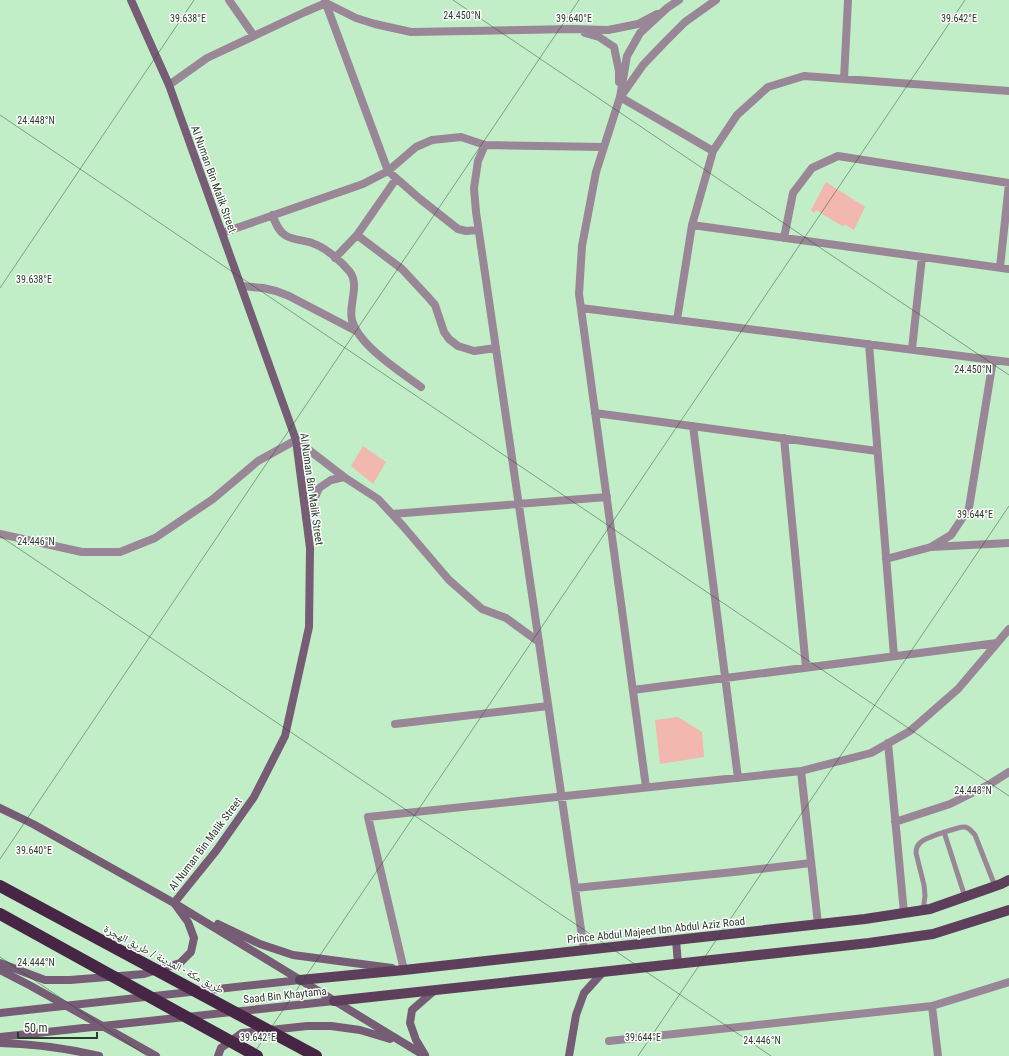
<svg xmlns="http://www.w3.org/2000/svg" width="1009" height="1056" font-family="'Roboto Condensed','Noto Naskh Arabic',sans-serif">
  <rect width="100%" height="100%" fill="#c1eec7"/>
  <path fill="#f2b7ae" d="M826 182 865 207 854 230 846 225 842 226 816 210 814 213 811 210Z
    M363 446 386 462 373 484 351 466Z
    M678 717 702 732 704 757 660 764 655 720Z"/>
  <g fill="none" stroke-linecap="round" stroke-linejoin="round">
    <path stroke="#998797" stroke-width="5" d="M944 832 965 897
      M923 910 925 896 924 885 916 853C916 848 917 845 921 842 925 838 960 826 965 827 970 828 972 832 975 835L995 886"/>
    <path stroke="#998797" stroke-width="8" d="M229 0 254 36
      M325 1 388 171 420 199 458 229 466 231 478 230
      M585 33 599 37 614 47 619 71V82
      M844 79 848 0
      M169 85 207 58 305 12 326 3 356 18 375 24 411 32 572 29 608 30 638 24 657 14
      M622 95 643 65 664 43 685 22 716 0
      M620 97 713 151
      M272 215C276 223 278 231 285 235 291 240 304 240 312 243 325 247 341 261 350 272 360 286 348 305 352 320 358 345 401 372 421 387
      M692 225 1009 269
      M222 233 363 184 388 171 416 147 432 140 461 137 485 145
      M357 235 402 269 428 297 435 305 444 332 449 339 458 346 474 351 496 348
      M784 238 793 193 812 168 838 156 1009 183
      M335 258 357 235 396 179
      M1000 267 1009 184
      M241 286 263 288 276 291 289 296 356 331
      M581 308 1009 362
      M677 320 692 225 713 151 737 115 768 87 804 76 1009 91
      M869 344 894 656
      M912 349 922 257
      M595 413 877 451
      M693 426 738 778
      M784 438 806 668
      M392 514 607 497
      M306 517 319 488 331 480 344 477
      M0 534 82 552H120L155 538 213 499 258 461 296 440 344 477 378 499 403 526 449 580 482 609 506 618 539 642
      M931 547 1009 543
      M886 559 931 547 951 535 969 508 993 360
      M633 690 997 643
      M395 724 548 706
      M888 743 904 913
      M801 771 818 924
      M646 787 579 294 582 246 596 172 620 97 627 56 640 33 667 8 679 0
      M895 822 950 804 990 784 1009 772
      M575 888 734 872 811 863
      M584 950 476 212 474 188 478 161 485 145 604 147
      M404 970 368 817 801 771 871 753 910 731 958 689 1009 629
      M932 1006 938 1056
      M609 1041 932 1006 1009 982"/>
    <path stroke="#765c74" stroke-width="8" d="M0 808 33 824 174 903 425 1056
      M218 924 260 944 293 955 392 968
      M676 940 678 964
      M0 963 45 980H70L144 974 180 963 191 952 194 938 188 922 174 903 216 851 254 797 285 736 309 627 310 548 296 440 169 85 131 0
      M0 970 31 986 156 1056
      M0 1013 300 980
      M0 1037 334 1001
      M0 1043C34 1044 66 1048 99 1056
      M425 1055 416 1040 410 1023 412 1010 435 990
      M218 1056 221 1048 242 1033 307 1026H331L360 1030 390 1039
      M569 1056 576 1015 584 993 603 972"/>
    <path stroke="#5d3f5b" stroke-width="10" d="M300 980 404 970 865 919 930 909 1001 884 1009 880
      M334 1001 869 943 933 934 1009 910"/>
    <path stroke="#472545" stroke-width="12" d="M0 886 316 1056
      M0 914 257 1056"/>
  </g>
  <path fill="none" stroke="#2b3d2e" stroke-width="1" stroke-opacity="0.45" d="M453 0 1009 375M0 115 1009 796M0 288 194 0M0 536 771 1056M0 859 579 0M0 957 147 1056M252 1056 965 0M638 1056 1009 506"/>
  <g text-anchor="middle" stroke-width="3" stroke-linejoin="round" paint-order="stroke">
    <g font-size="11" fill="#2b3d2e" stroke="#fff">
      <text transform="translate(214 179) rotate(70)" y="4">Al Numan Bin Malik Street</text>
      <text transform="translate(312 489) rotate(82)" y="4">Al Numan Bin Malik Street</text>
      <text transform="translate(205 844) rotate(-53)" y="4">Al Numan Bin Malik Street</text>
      <text transform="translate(656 930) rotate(-6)" y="4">Prince Abdul Majeed Ibn Abdul Aziz Road</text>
      <text transform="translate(164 959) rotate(28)" y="4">طريق مكة - المدينة / طريق الهجرة</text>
      <text transform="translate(285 995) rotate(-6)" y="4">Saad Bin Khaytama</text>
    </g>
  </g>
  <g font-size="10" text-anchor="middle" fill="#2b3d2e" stroke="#fff" stroke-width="3" stroke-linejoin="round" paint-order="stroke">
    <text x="462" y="19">24.450°N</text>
    <text x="574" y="22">39.640°E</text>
    <text x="959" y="22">39.642°E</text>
    <text x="188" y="22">39.638°E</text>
    <text x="36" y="124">24.448°N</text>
    <text x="34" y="283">39.638°E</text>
    <text x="973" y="373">24.450°N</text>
    <text x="975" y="518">39.644°E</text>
    <text x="36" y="545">24.446°N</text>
    <text x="973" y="794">24.448°N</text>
    <text x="34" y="854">39.640°E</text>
    <text x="36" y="966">24.444°N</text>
    <text x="258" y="1041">39.642°E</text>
    <text x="643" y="1041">39.644°E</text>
    <text x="762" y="1044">24.446°N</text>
  </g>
  <path d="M18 1032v6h79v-6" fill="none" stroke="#2b3d2e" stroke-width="2"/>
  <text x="24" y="1032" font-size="12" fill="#2b3d2e" stroke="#ffffff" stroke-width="3" paint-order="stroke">50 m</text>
</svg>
